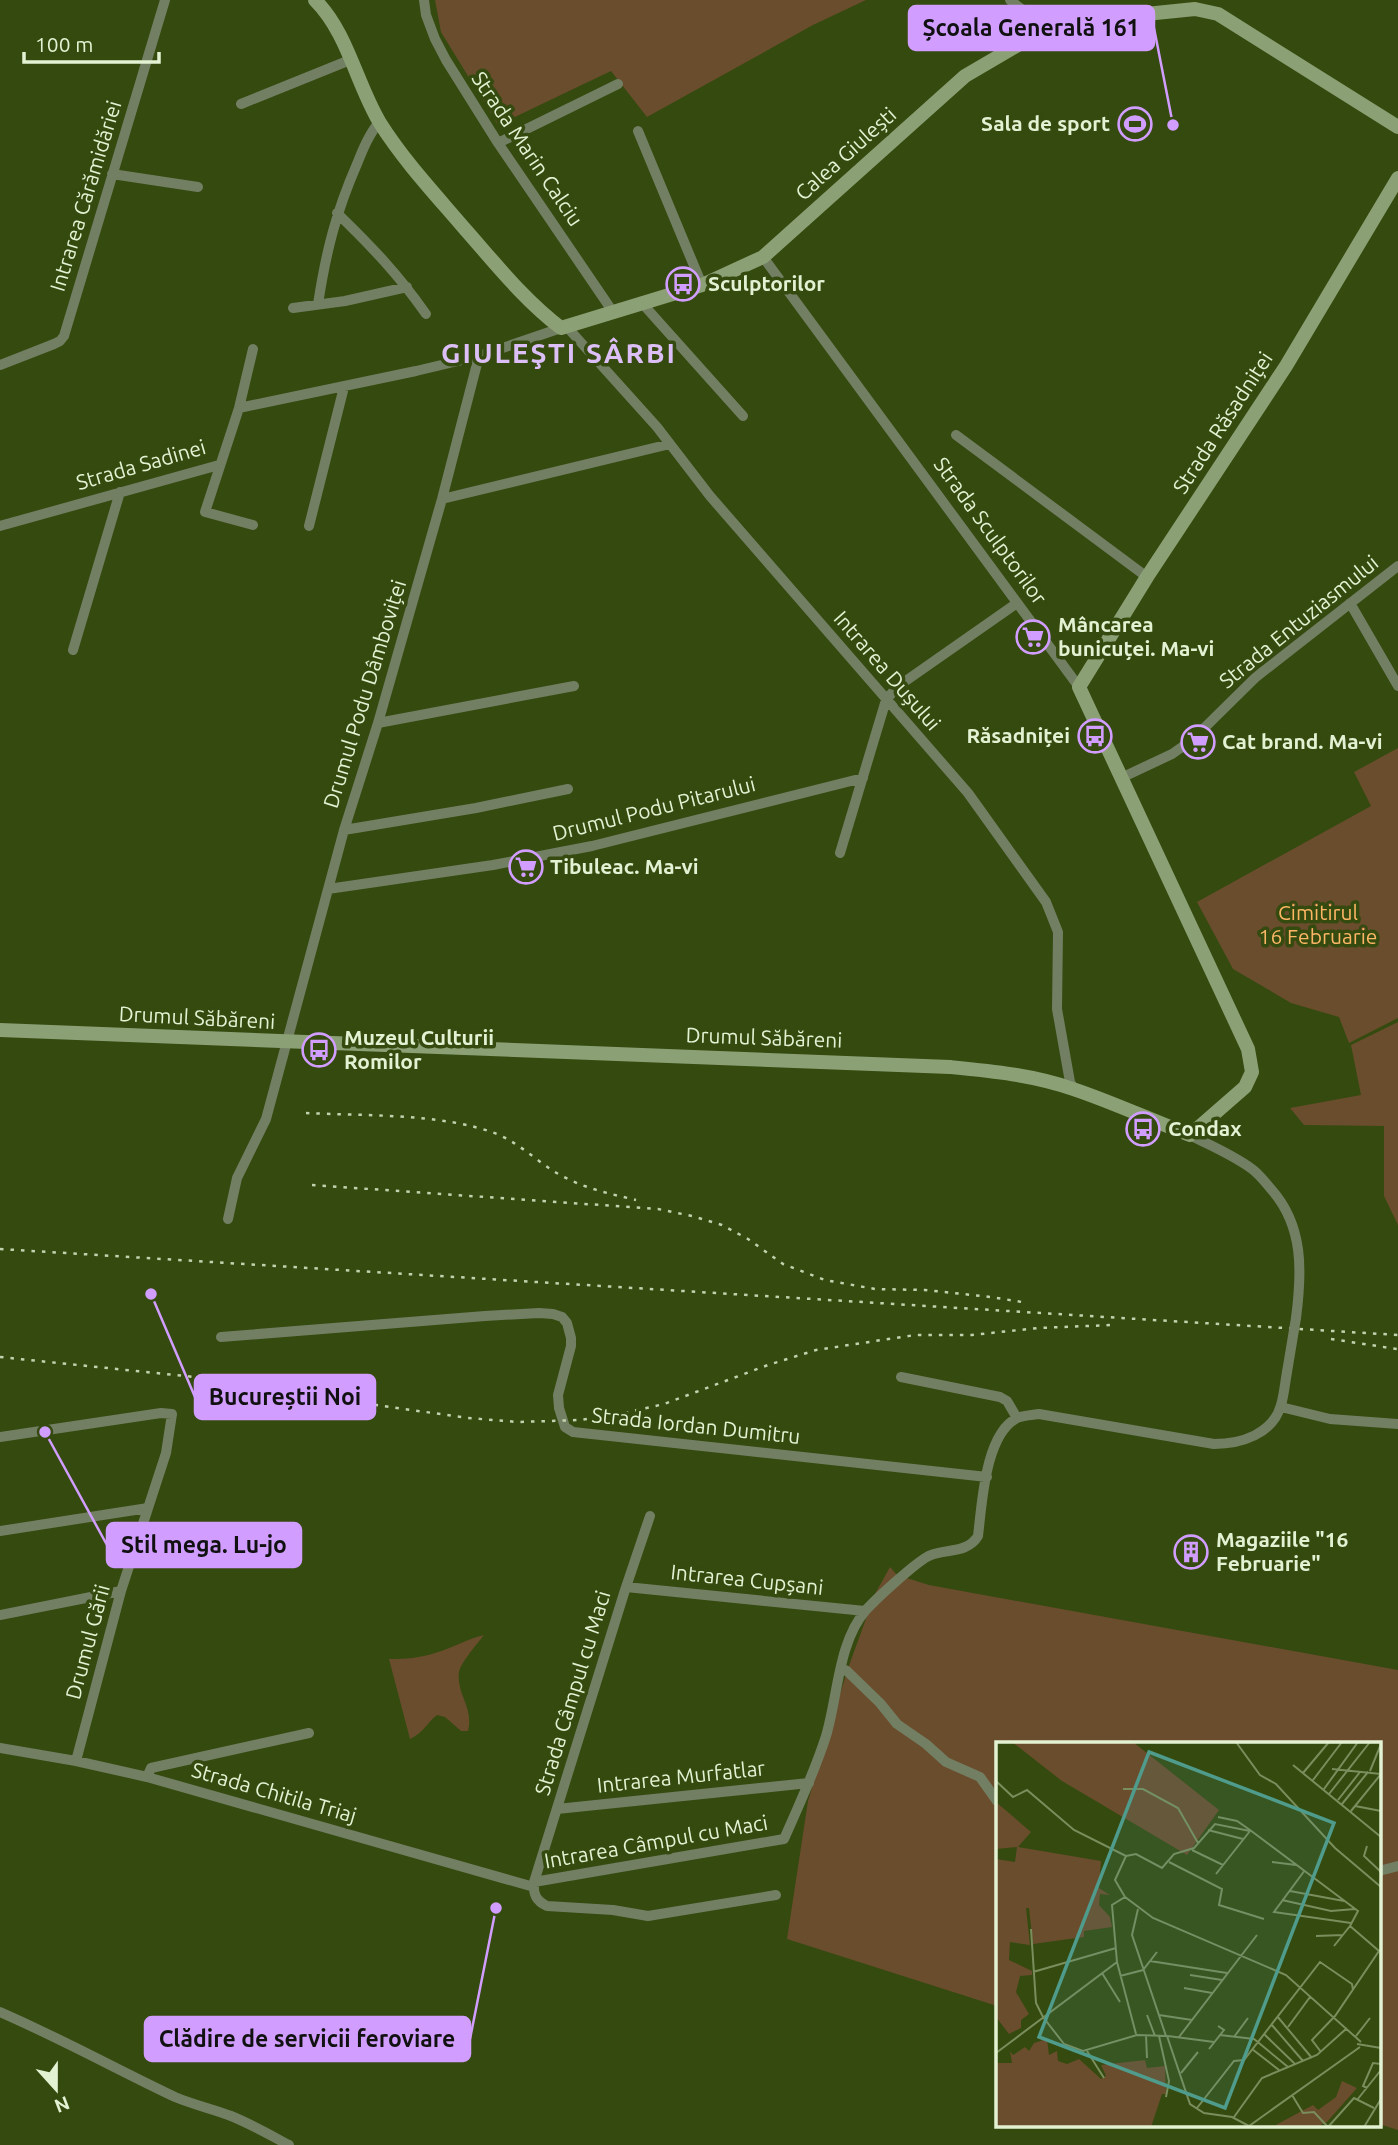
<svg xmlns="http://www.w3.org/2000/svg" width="1398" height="2145" font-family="Ubuntu,sans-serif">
  <rect width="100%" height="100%" fill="#344a0f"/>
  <path fill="#6a4d2d" d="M435 0H866L813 25 647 117 611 71 498 125 441 32Z
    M1398 748V1018L1349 1043 1339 1017 1291 1003 1233 969 1197 902 1371 806 1354 772Z
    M1398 1022V1225L1384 1196V1126L1304 1125 1290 1108 1361 1095 1351 1045Z
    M890 1567 897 1575 929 1585 1398 1670V2130L1379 2124V1744H997V2006L787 1939 808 1801 847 1671 875 1594Z
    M484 1635C478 1643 461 1662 459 1672 456 1694 474 1707 468 1731H461L445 1717 437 1715C426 1724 423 1733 410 1739L389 1659C405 1659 420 1658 435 1653 452 1648 467 1639 484 1635Z"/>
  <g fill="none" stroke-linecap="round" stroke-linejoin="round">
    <path stroke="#727f63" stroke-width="10" d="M424 0 426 15 435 39 446 60 498 143 613 312
      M1010 0 1048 30
      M241 104 350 60
      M638 131 702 285
      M498 143 618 84
      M112 174 198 187
      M337 213C372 247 398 274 426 314
      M763 257 1079 687
      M641 302 743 416
      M318 304C326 252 336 212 357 164 363 149 369 134 380 121
      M293 308 345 301 407 287
      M567 327 657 427 710 496 968 793 1046 902 1058 932 1057 1009 1070 1082 1074 1089
      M0 365 54 344 60 341 64 336 165 0
      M239 408 416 371 479 356 561 328
      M956 435 1147 577
      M442 499 670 444
      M253 525 205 512 239 408 253 349
      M0 526 219 465
      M309 526 344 387
      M1350 603 1398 686
      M73 650 120 492
      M378 723 574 686
      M1121 778 1172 754 1192 740 1256 677 1398 566
      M344 830 476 808 568 789
      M840 853 886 700 897 687 1017 603
      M328 889 493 865 592 846 863 778
      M1190 1135C1211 1146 1233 1155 1252 1169 1259 1174 1265 1182 1271 1189 1304 1226 1302 1272 1296 1318
      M228 1219 237 1178 266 1119 344 830 378 723 442 499 479 356
      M221 1337 485 1316 539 1313 553 1314 562 1317 567 1323 571 1338V1346L558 1395 559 1408 565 1427 573 1432 987 1477
      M901 1377 1000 1397 1007 1401 1017 1418
      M1281 1407 1330 1419 1398 1424
      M0 1437 161 1413 172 1414 166 1453 121 1591 76 1761
      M650 1516 625 1590 534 1882C533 1894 536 1901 547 1906L613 1910 648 1916 776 1895
      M0 1531 148 1508
      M626 1587 865 1611
      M0 1615 121 1591
      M841 1668 847 1671 880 1703 897 1724 926 1744 946 1762 980 1777 997 1801
      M0 1748 76 1761 147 1777 534 1887
      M147 1777 151 1768 309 1733
      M557 1809 809 1783
      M1379 1871 1398 1866
      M534 1882 784 1839C799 1805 815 1771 826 1736 838 1696 838 1642 866 1610 876 1599 919 1559 931 1555 947 1549 968 1553 978 1536 982 1504 985 1434 1017 1418 1024 1415 1032 1415 1039 1414L1214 1444C1241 1444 1273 1434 1281 1405 1284 1395 1285 1383 1287 1372
      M0 2012C60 2038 116 2069 175 2097 194 2105 213 2109 231 2116 251 2124 270 2135 289 2145"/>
    <path stroke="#8ca075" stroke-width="14" d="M315 0C348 33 356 83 380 123 404 161 435 194 464 228 495 263 524 300 561 328L702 285 763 257 965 76 1018 45 1048 30 1077 21 1195 9 1218 14 1398 127
      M0 1030 950 1067C991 1071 1033 1075 1073 1089 1112 1102 1151 1120 1190 1135L1245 1087 1252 1072 1248 1049 1079 687 1147 577 1286 366 1398 178"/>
    <path stroke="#c2d2ae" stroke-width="2.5" stroke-dasharray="3.5 7" stroke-linecap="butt" d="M306 1113C365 1116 443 1113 497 1134 523 1145 540 1165 564 1177 587 1189 611 1194 636 1200
      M312 1185 658 1209 692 1216 722 1225 748 1239 783 1264 825 1280 875 1289 925 1290 991 1297 1028 1303
      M0 1249 1398 1335
      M1331 1339 1397 1349
      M0 1357 282 1386 348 1401 468 1418 518 1422 580 1420 620 1414 664 1404 768 1365 816 1350 915 1335H972L1038 1328 1112 1325"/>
    <path stroke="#727f63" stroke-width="10" d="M1287 1372 1296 1318"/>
  </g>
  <defs>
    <symbol id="stadium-ring" viewBox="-11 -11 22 22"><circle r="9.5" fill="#344a0f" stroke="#d19dfe" stroke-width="1.5"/><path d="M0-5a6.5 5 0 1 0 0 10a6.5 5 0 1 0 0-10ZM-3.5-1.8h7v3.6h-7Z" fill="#d19dfe"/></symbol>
    <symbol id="bus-ring" viewBox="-11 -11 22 22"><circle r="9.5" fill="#344a0f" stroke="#d19dfe" stroke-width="1.5"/><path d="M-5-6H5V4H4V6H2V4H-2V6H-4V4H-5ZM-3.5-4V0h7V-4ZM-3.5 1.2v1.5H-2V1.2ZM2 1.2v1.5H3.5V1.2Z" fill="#d19dfe"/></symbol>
    <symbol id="supermarket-ring" viewBox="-11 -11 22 22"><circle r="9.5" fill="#344a0f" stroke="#d19dfe" stroke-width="1.5"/><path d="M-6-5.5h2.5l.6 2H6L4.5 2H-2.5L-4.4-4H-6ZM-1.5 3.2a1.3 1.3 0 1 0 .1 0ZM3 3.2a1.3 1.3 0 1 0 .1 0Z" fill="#d19dfe"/></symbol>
    <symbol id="building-ring" viewBox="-11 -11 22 22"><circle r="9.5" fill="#344a0f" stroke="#d19dfe" stroke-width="1.5"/><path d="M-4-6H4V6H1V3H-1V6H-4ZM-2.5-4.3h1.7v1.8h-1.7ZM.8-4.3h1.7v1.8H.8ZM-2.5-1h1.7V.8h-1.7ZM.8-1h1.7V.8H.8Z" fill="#d19dfe"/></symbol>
  </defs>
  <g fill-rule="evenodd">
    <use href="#stadium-ring" x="1116" y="105" width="38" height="38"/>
    <use href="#bus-ring" x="664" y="265" width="38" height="38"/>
    <use href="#supermarket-ring" x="1014" y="618" width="38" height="38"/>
    <use href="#bus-ring" x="1076" y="717" width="38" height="38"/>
    <use href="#supermarket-ring" x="1179" y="723" width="38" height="38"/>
    <use href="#supermarket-ring" x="507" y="848" width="38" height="38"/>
    <use href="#bus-ring" x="300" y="1031" width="38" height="38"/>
    <use href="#bus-ring" x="1124" y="1110" width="38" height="38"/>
    <use href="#building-ring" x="1172" y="1533" width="38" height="38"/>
  </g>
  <g text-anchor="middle" stroke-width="7" stroke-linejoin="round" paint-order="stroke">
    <g font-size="21" font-weight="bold" fill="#e3f2d3" stroke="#344a0f" text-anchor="start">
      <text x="1110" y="131" text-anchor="end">Sala de sport</text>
      <text x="708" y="291">Sculptorilor</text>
      <text x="1058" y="632">Mâncarea<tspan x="1058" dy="24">bunicuței. Ma-vi</tspan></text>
      <text x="1070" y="743" text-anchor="end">Răsadniței</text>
      <text x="1222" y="749">Cat brand. Ma-vi</text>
      <text x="550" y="874">Tibuleac. Ma-vi</text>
      <text x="344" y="1045">Muzeul Culturii<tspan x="344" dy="24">Romilor</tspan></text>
      <text x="1168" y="1136">Condax</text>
      <text x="1216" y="1547">Magaziile "16<tspan x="1216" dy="24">Februarie"</tspan></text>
    </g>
    <g font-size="21" fill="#e3f2d3" stroke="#344a0f">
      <text transform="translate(527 149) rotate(56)" y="7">Strada Marin Calciu</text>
      <text transform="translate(846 154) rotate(-42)" y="7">Calea Giulești</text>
      <text transform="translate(86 196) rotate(-73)" y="7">Intrarea Cărămidăriei</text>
      <text transform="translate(1223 423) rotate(-57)" y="7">Strada Răsadniței</text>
      <text transform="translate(141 465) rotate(-16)" y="7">Strada Sadinei</text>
      <text transform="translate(990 531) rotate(54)" y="7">Strada Sculptorilor</text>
      <text transform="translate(1299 622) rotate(-39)" y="7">Strada Entuziasmului</text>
      <text transform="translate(887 671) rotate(49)" y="7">Intrarea Dușului</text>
      <text transform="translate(365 694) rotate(-73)" y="7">Drumul Podu Dâmboviței</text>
      <text transform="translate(654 809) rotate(-14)" y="7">Drumul Podu Pitarului</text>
      <text transform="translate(197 1018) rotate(3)" y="7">Drumul Săbăreni</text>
      <text transform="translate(764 1038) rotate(2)" y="7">Drumul Săbăreni</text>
      <text transform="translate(696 1426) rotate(6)" y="7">Strada Iordan Dumitru</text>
      <text transform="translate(747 1580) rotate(6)" y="7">Intrarea Cupșani</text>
      <text transform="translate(88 1642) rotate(-75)" y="7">Drumul Gării</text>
      <text transform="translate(573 1693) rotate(-73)" y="7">Strada Câmpul cu Maci</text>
      <text transform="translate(681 1777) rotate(-6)" y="7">Intrarea Murfatlar</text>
      <text transform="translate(274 1793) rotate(16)" y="7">Strada Chitila Triaj</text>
      <text transform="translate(656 1842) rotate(-10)" y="7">Intrarea Câmpul cu Maci</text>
    </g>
    <g font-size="21" fill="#fcb666" stroke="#344a0f">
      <text x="1318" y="920">Cimitirul<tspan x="1318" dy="24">16 Februarie</tspan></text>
    </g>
    <g font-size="28" font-weight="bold" letter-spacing="2" fill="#dcbff6" stroke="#344a0f">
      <text x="559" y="363">GIULEŞTI SÂRBI</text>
    </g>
  </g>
  <g transform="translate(996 1742)">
    <rect width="385" height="385" fill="#344a0f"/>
    <path d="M16 0H137L223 68 191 113 66 39ZM0 60 35 90 22 105 105 119 103 146 114 153 104 152 103 163 114 175 116 185 88 189V195L37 202 33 166H30L34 203 14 200 13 218 36 229V233L24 234 20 250 33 272 25 278V286L13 292 0 275V117L19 120 21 105 0 107ZM51 297 53 313 61 309 62 319 71 322 83 317 105 337 110 334 105 323 149 318 151 326 169 324 170 352H166L155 385H0V321H16L14 309 17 313 29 305 33 309 38 301ZM346 339 361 346 331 380 320 385H276L317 363 322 368 340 355Z" fill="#6a4d2d"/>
    <path fill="none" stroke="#7a8d5d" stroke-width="2" d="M240 0 264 33 280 42 339 106 385 145M297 23 385 95M336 27 385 32M374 29 385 2M307 31 333 0M317 38 346 0M0 39 17 55 31 48 78 88 130 114M127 47H147L182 66 202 101M328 47 362 0M333 52 374 0M342 58 364 30M346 62 372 30M359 64 385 69M355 69 385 32M222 75 241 79 254 88M212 88 247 97M254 88 362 169 354 184 383 209 339 274 316 298 325 310M371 104 368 114 385 130M196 108 227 123M130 114 140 112 166 126 178 112 198 106 219 82 254 89M173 120 226 147 223 163 268 177M276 120 300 123M309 128 278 170 355 181M220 132 254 89M294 149 348 159M129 155 119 138 130 114M286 158 335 169 359 167M142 167 136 193 170 294M35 187 40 261 47 275M320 194 347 193M338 204 354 184M154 219 231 231M121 220 140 292M37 230 120 206M106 231 124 260M194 233 226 238M124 234 147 228 161 210M188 246 216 251M151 273 159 294M163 273 196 278M281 274 316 316M47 275 68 302 87 309 141 293 171 294 194 362 208 371 236 375 253 384 364 305M275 282 307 319M292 285 314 255M268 292 299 322M150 293 151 316M224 293 258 297 292 325M163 294 173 339 170 355M172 294 218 300M360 294 374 276M183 295 261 193M238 295 252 276M385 306 361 302 385 306M213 307 228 288 222 284M256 307 283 328M91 309 108 336M0 311 121 220 116 163 129 155 157 176 290 233 365 300M185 331 202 310M371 346 367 344 377 321 385 322M296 353 307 371 318 370 332 385M361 358 385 328M201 366 238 319 248 318 324 220 356 242 357 248M238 375 266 336 321 313 351 286M332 385 358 356 378 366M368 385 385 357"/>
    <path fill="#4f9b8c" fill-opacity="0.15" stroke="#4f9b8c" stroke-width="3.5" d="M153 10 338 81 229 366 43 295Z"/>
    <rect width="385" height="385" fill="none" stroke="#e3f2d3" stroke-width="3.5"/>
  </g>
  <path fill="none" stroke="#d19dfe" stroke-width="2.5" d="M1173 125L1154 28M151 1294L195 1397M45 1432L107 1545M496 1908L470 2039"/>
  <g fill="#d19dfe" stroke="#344a0f" stroke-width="2.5">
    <circle cx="1173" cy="125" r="7"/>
    <circle cx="151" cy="1294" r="7"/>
    <circle cx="45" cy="1432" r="7"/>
    <circle cx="496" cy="1908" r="7"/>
  </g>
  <g fill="#d19dfe" stroke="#d19dfe" stroke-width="2.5">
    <rect x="909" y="6" width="245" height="44" rx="7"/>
    <rect x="195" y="1375" width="180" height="44" rx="7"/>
    <rect x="107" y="1523" width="194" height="44" rx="7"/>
    <rect x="145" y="2017" width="325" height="44" rx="7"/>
  </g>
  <g font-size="23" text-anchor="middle" font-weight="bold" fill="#111">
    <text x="1031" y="36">Școala Generală 161</text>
    <text x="285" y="1405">Bucureștii Noi</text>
    <text x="204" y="1553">Stil mega. Lu-jo</text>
    <text x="307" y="2047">Clădire de servicii feroviare</text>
  </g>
  <g transform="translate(56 2089) rotate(159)" stroke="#344a0f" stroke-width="5" paint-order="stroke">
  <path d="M0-5L12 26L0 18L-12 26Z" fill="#e3f2d3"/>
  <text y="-10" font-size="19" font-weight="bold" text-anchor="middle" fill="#e3f2d3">N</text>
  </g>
  <path d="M24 52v10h135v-10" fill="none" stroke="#e3f2d3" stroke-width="3.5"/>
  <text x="35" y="52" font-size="21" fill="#e3f2d3" stroke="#344a0f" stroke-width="5" paint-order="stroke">100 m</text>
</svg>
